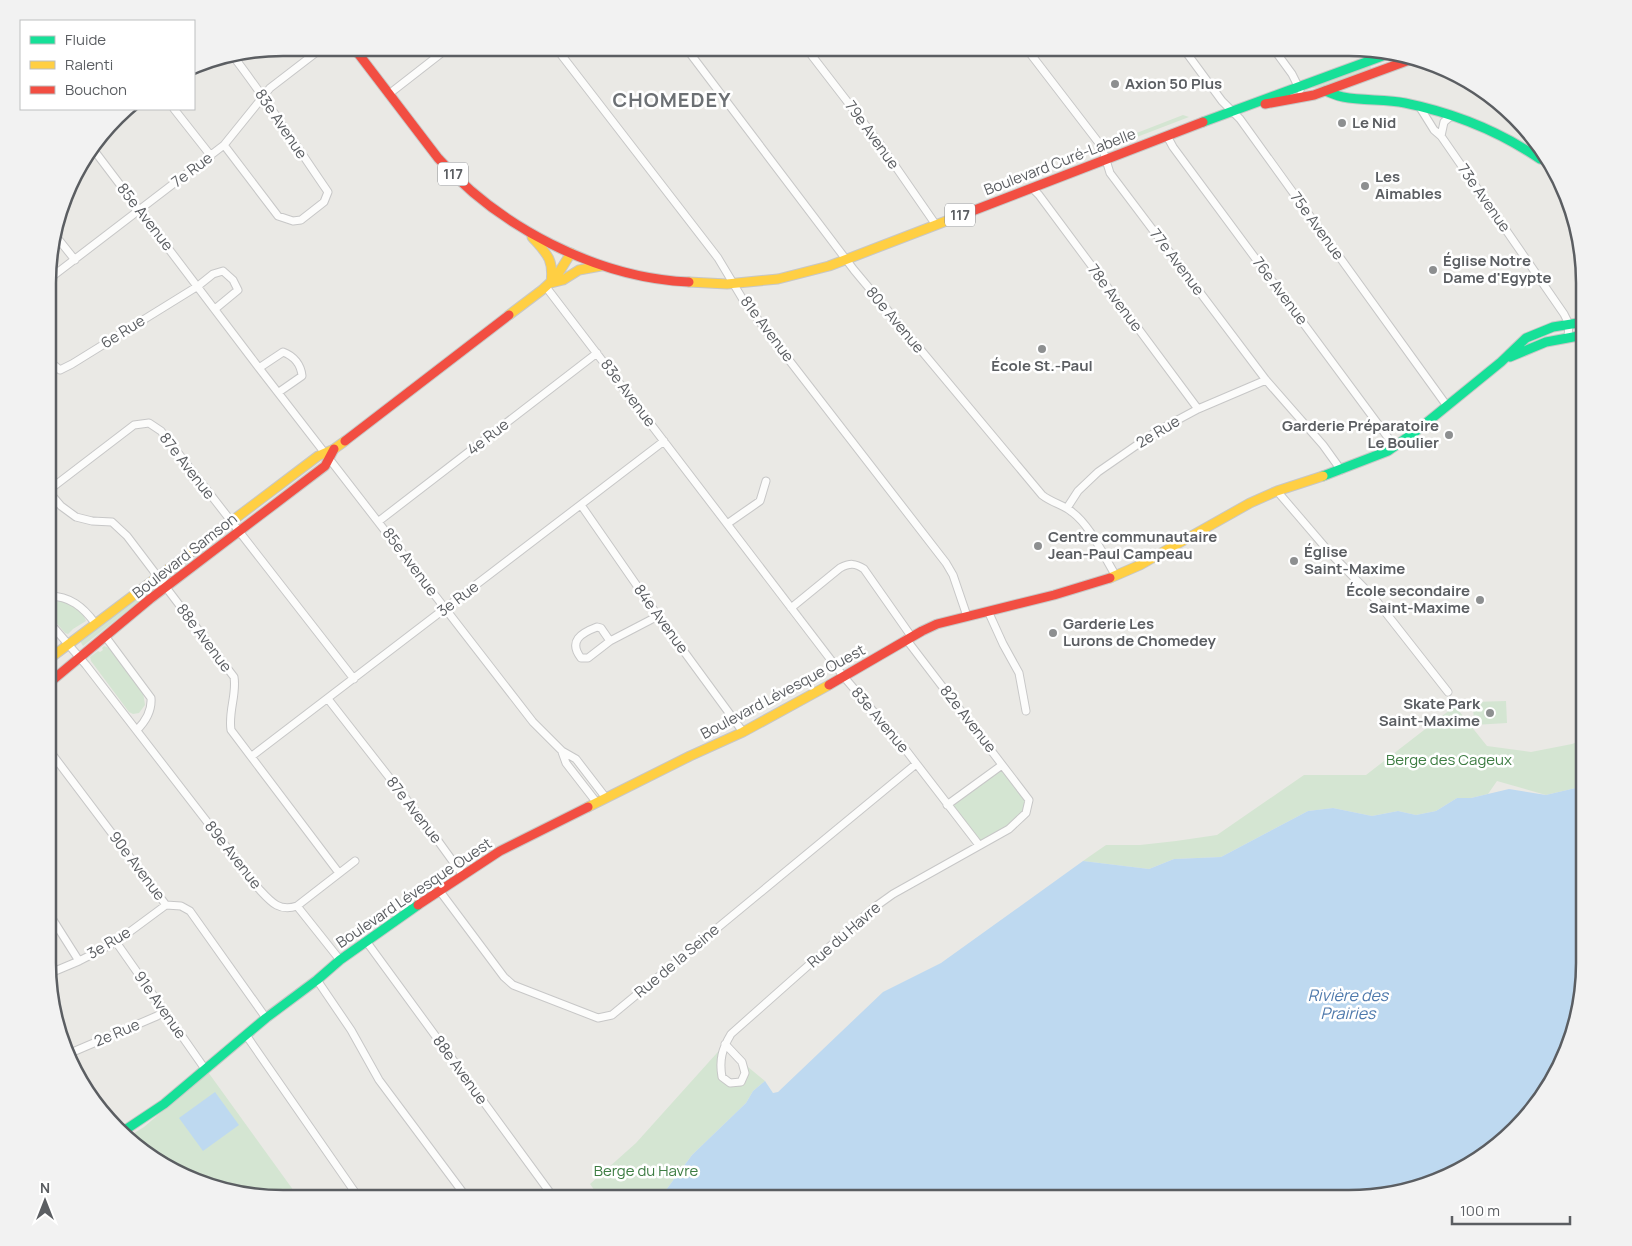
<svg xmlns="http://www.w3.org/2000/svg" width="1632" height="1246" font-family="Manrope,sans-serif">
  <rect width="100%" height="100%" fill="#eae9e5"/>
  <path fill="#d4e5d2" d="M1370 66 1372 69 1321 87 1313 88 1312 86Z
    M1183 115 1189 117 1116 145 1115 143 1110 145 1105 140 1111 139 1116 141Z
    M151 589 153 590 83 646 80 641 82 639Z
    M49 600C63 601 81 605 86 621L73 629 68 634 65 633 49 614Z
    M104 646 109 648 143 692 145 705 139 713 133 714 129 712 91 661 90 657 98 651 100 652 103 650 102 648Z
    M1506 701 1507 723 1474 725 1473 702Z
    M1455 706 1487 746 1531 752 1572 744 1584 739V786L1546 795 1497 781 1488 794 1471 798H1457L1436 811 1416 815 1398 811 1372 816 1333 808 1308 811 1221 857 1174 859 1149 869 1083 861 1106 845H1140L1176 841 1217 835 1304 775H1366Z
    M1002 765 1029 800 1026 813 1009 829 979 845 947 805Z
    M725 1044 722 1077 730 1083 741 1082 745 1073 742 1062 765 1081 753 1091 746 1103 692 1155 660 1198H600L590 1184 636 1143Z
    M208 1072 299 1198H268L193 1181 126 1138 144 1127Z"/>
  <path fill="#bed9f0" d="M1584 786V979L1566 1053 1526 1118 1453 1174 1349 1198H660L692 1155 746 1103 753 1091 765 1081 773 1093 778 1092 883 992 941 963 1083 861 1149 869 1174 859 1221 857 1308 811 1333 808 1372 816 1398 811 1416 815 1436 811 1457 798H1471L1509 789 1546 795Z
    M215 1092 239 1125 203 1151 179 1118Z"/>
  <g fill="none" stroke-linecap="round" stroke-linejoin="round">
    <defs>
      <path id="street" d="M556 48 718 258 742 298 765 329 946 563 953 575 967 616
        M686 48 854 270 1042 495C1052 503 1064 505 1072 512 1091 526 1104 557 1116 576
        M806 48 880 144 936 225
        M1026 48 1102 147 1110 173 1266 380 1323 445 1341 470
        M1183 48 1222 101 1240 119 1447 406
        M1273 48 1292 74 1300 90
        M389 94 448 48
        M1419 106 1434 130 1441 136 1564 314 1569 324 1568 337
        M174 109 211 156
        M1167 136 1173 147 1395 447
        M1441 136 1444 122 1452 115
        M224 145 278 216 293 221 301 220 324 202 328 192C297 147 267 100 233 56
        M93 149 259 368 533 722 562 751 576 759 606 798
        M1032 188 1039 195 1198 409
        M55 235 75 260
        M49 279 224 145 270 88 322 48
        M546 287 844 677 902 745 979 845
        M49 361 60 370 72 364 198 286 213 274 223 271 233 280 238 290 215 309
        M259 368 283 352C294 356 301 365 302 376L279 392
        M49 490 134 425 149 423 161 431 354 679
        M1277 491 1331 554 1375 599 1448 692
        M49 492 61 506 76 517 92 521 112 522 127 536 234 677C237 694 228 712 231 730L339 873
        M581 505 658 616 743 732
        M1067 508 1078 491 1098 472 1157 431 1198 409 1266 380
        M379 521 597 353
        M727 524 760 501 766 481
        M49 596C70 596 83 607 95 623
        M791 608 840 568C850 563 855 563 864 569L911 636
        M988 611 1003 644 1019 673 1026 711
        M49 622 86 665 259 889C271 902 279 912 297 906L355 861
        M597 627 601 628 610 641 588 658H581C568 641 581 633 597 627Z
        M105 636 151 698C152 711 146 721 137 730
        M610 641 658 616
        M328 699 428 827 462 874
        M49 750 166 905 181 906 190 911 266 1018
        M562 752 566 763 597 803
        M252 756 664 441
        M947 805 1002 765
        M439 890 504 977 513 985 598 1018 612 1015 916 764
        M297 906 340 960
        M48 912 79 961
        M366 941 554 1198
        M116 942 205 1069
        M48 974 79 961 116 942 166 905
        M317 980 351 1030 379 1080 467 1198
        M246 1035 359 1198
        M725 1044 742 1062 745 1073 741 1082 730 1083 722 1077C719 1060 722 1049 731 1034L872 909 893 894 1009 829 1026 813 1029 800 906 639
        M68 1054 157 1016 165 1011"/>
      <path id="fast" d="M1325 91C1331 93 1337 96 1343 97 1364 101 1385 99 1405 103 1454 113 1499 131 1540 159L1546 160
        M1203 122 1388 54
        M1510 357 1546 342 1584 335
        M1323 476 1388 451 1415 432 1501 362 1526 338 1553 327 1584 322
        M122 1132 164 1104 266 1018 317 980 340 960 418 905"/>
      <path id="slow" d="M532 237C547 254 554 259 551 283L563 280 579 270 601 266
        M689 282 727 284 778 279 829 266 954 218
        M509 315 542 290 556 277 571 253
        M1110 578 1140 565 1250 503 1277 491 1323 476
        M49 659 318 456 334 449 345 441
        M588 807 690 756 743 732 829 685"/>
      <path id="jam" d="M354 48 438 158C498 226 596 278 689 282
        M1265 104 1314 95 1412 59
        M954 218 1203 122
        M345 441 509 315
        M49 683 150 599 325 466 334 449
        M829 685 922 631 937 624 1054 595 1110 578
        M418 905 500 851 588 807"/>
    </defs>
    <use href="#street" stroke="#c7c7c7" stroke-width="9"/>
    <use href="#fast" stroke="#c7c7c6" stroke-width="11"/>
    <use href="#slow" stroke="#c7c7c6" stroke-width="11"/>
    <use href="#jam" stroke="#c7c7c6" stroke-width="11"/>
    <use href="#street" stroke="#fcfcfb" stroke-width="7"/>
    <use href="#fast" stroke="#16e098" stroke-width="9"/>
    <use href="#slow" stroke="#ffcf43" stroke-width="9"/>
    <use href="#jam" stroke="#f24e42" stroke-width="9"/>
  </g>
  <g fill="#8d8f90" stroke="#fff" stroke-width="2">
    <circle cx="1115" cy="84" r="5"/>
    <circle cx="1342" cy="123" r="5"/>
    <circle cx="1365" cy="186" r="5"/>
    <circle cx="1433" cy="270" r="5"/>
    <circle cx="1042" cy="349" r="5"/>
    <circle cx="1449" cy="435" r="5"/>
    <circle cx="1038" cy="546" r="5"/>
    <circle cx="1294" cy="561" r="5"/>
    <circle cx="1480" cy="600" r="5"/>
    <circle cx="1053" cy="633" r="5"/>
    <circle cx="1490" cy="713" r="5"/>
  </g>
  <g text-anchor="middle" stroke-width="5" stroke-linejoin="round" paint-order="stroke">
    <g fill="#fff" stroke="#8c8e91" stroke-width="1">
      <rect x="438" y="162.5" width="30" height="23" rx="4"/>
      <rect x="945" y="203.5" width="30" height="23" rx="4"/>
    </g>
    <g font-size="14" font-weight="bold" fill="#5b5e62">
      <text x="453" y="179">117</text>
      <text x="960" y="220">117</text>
    </g>
    <g font-size="15" font-weight="bold" fill="#5b5e62" stroke="#fff" text-anchor="start">
      <text x="1125" y="89">Axion 50 Plus</text>
      <text x="1352" y="128">Le Nid</text>
      <text x="1375" y="182">Les<tspan x="1375" dy="17">Aimables</tspan></text>
      <text x="1443" y="266">Église Notre<tspan x="1443" dy="17">Dame d'Egypte</tspan></text>
      <text x="1042" y="371" text-anchor="middle">École St.-Paul</text>
      <text x="1439" y="431" text-anchor="end">Garderie Préparatoire<tspan x="1439" dy="17">Le Boulier</tspan></text>
      <text x="1048" y="542">Centre communautaire<tspan x="1048" dy="17">Jean-Paul Campeau</tspan></text>
      <text x="1304" y="557">Église<tspan x="1304" dy="17">Saint-Maxime</tspan></text>
      <text x="1470" y="596" text-anchor="end">École secondaire<tspan x="1470" dy="17">Saint-Maxime</tspan></text>
      <text x="1063" y="629">Garderie Les<tspan x="1063" dy="17">Lurons de Chomedey</tspan></text>
      <text x="1480" y="709" text-anchor="end">Skate Park<tspan x="1480" dy="17">Saint-Maxime</tspan></text>
    </g>
    <g font-size="15" fill="#5b5e62" stroke="#fff">
      <text transform="translate(281 124) rotate(56)" y="5">83e Avenue</text>
      <text transform="translate(872 135) rotate(54)" y="5">79e Avenue</text>
      <text transform="translate(1060 162) rotate(-21)" y="5">Boulevard Curé-Labelle</text>
      <text transform="translate(192 170) rotate(-37)" y="5">7e Rue</text>
      <text transform="translate(1484 198) rotate(55)" y="5">73e Avenue</text>
      <text transform="translate(145 217) rotate(52)" y="5">85e Avenue</text>
      <text transform="translate(1317 226) rotate(54)" y="5">75e Avenue</text>
      <text transform="translate(1177 262) rotate(53)" y="5">77e Avenue</text>
      <text transform="translate(1280 291) rotate(53)" y="5">76e Avenue</text>
      <text transform="translate(1115 298) rotate(53)" y="5">78e Avenue</text>
      <text transform="translate(895 320) rotate(50)" y="5">80e Avenue</text>
      <text transform="translate(767 329) rotate(53)" y="5">81e Avenue</text>
      <text transform="translate(123 332) rotate(-32)" y="5">6e Rue</text>
      <text transform="translate(628 393) rotate(53)" y="5">83e Avenue</text>
      <text transform="translate(1158 432) rotate(-31)" y="5">2e Rue</text>
      <text transform="translate(488 437) rotate(-38)" y="5">4e Rue</text>
      <text transform="translate(187 466) rotate(52)" y="5">87e Avenue</text>
      <text transform="translate(185 556) rotate(-38)" y="5">Boulevard Samson</text>
      <text transform="translate(410 562) rotate(53)" y="5">85e Avenue</text>
      <text transform="translate(458 599) rotate(-37)" y="5">3e Rue</text>
      <text transform="translate(661 619) rotate(54)" y="5">84e Avenue</text>
      <text transform="translate(204 638) rotate(53)" y="5">88e Avenue</text>
      <text transform="translate(783 692) rotate(-28)" y="5">Boulevard Lévesque Ouest</text>
      <text transform="translate(968 719) rotate(52)" y="5">82e Avenue</text>
      <text transform="translate(880 720) rotate(50)" y="5">83e Avenue</text>
      <text transform="translate(414 810) rotate(52)" y="5">87e Avenue</text>
      <text transform="translate(233 855) rotate(52)" y="5">89e Avenue</text>
      <text transform="translate(137 866) rotate(53)" y="5">90e Avenue</text>
      <text transform="translate(414 893) rotate(-34)" y="5">Boulevard Lévesque Ouest</text>
      <text transform="translate(844 935) rotate(-41)" y="5">Rue du Havre</text>
      <text transform="translate(109 943) rotate(-31)" y="5">3e Rue</text>
      <text transform="translate(677 961) rotate(-40)" y="5">Rue de la Seine</text>
      <text transform="translate(160 1005) rotate(55)" y="5">91e Avenue</text>
      <text transform="translate(117 1033) rotate(-23)" y="5">2e Rue</text>
      <text transform="translate(460 1070) rotate(54)" y="5">88e Avenue</text>
    </g>
    <g font-size="15" fill="#3e7d43" stroke="#fff">
      <text x="1449" y="765">Berge des Cageux</text>
      <text x="646" y="1176">Berge du Havre</text>
    </g>
    <g font-size="16" font-style="italic" fill="#4e79ac" stroke="#fff">
      <text x="1348" y="1001">Rivière des<tspan x="1348" dy="18">Prairies</tspan></text>
    </g>
    <g font-size="20" font-weight="bold" letter-spacing="1" fill="#6c7074" stroke="#fff">
      <text x="672" y="107">CHOMEDEY</text>
    </g>
  </g>
  <path d="M0 0H1632V1246H0ZM283 56H1349A227 227 0 0 1 1576 283V963A227 227 0 0 1 1349 1190H283A227 227 0 0 1 56 963V283A227 227 0 0 1 283 56Z" fill="#f2f2f2" fill-rule="evenodd"/>
  <path fill="none" stroke="#5b5e62" stroke-width="2.5" d="M283 56H1349A227 227 0 0 1 1576 283V963A227 227 0 0 1 1349 1190H283A227 227 0 0 1 56 963V283A227 227 0 0 1 283 56Z"/>
  <rect x="20" y="20" width="175" height="90" fill="#ffffff" stroke="#bdbfc0"/>
  <rect x="30" y="36" width="25" height="8" fill="#16e098" stroke="#bdbfc0"/>
  <text x="65" y="45" font-size="15" fill="#5b5e62">Fluide</text>
  <rect x="30" y="61" width="25" height="8" fill="#ffcf43" stroke="#bdbfc0"/>
  <text x="65" y="70" font-size="15" fill="#5b5e62">Ralenti</text>
  <rect x="30" y="86" width="25" height="8" fill="#f24e42" stroke="#bdbfc0"/>
  <text x="65" y="95" font-size="15" fill="#5b5e62">Bouchon</text>
  <g transform="translate(45 1201)" stroke="#ffffff" stroke-width="4" paint-order="stroke">
  <path d="M0-4L9 19L0 12L-9 19Z" fill="#5b5e62"/>
  <text y="-8" font-size="14" font-weight="bold" text-anchor="middle" fill="#5b5e62">N</text>
  </g>
  <path d="M1452 1216v8h118v-8" fill="none" stroke="#5b5e62" stroke-width="2.5"/>
  <text x="1460" y="1216" font-size="15" fill="#5b5e62" stroke="#ffffff" stroke-width="4" paint-order="stroke">100 m</text>
</svg>
